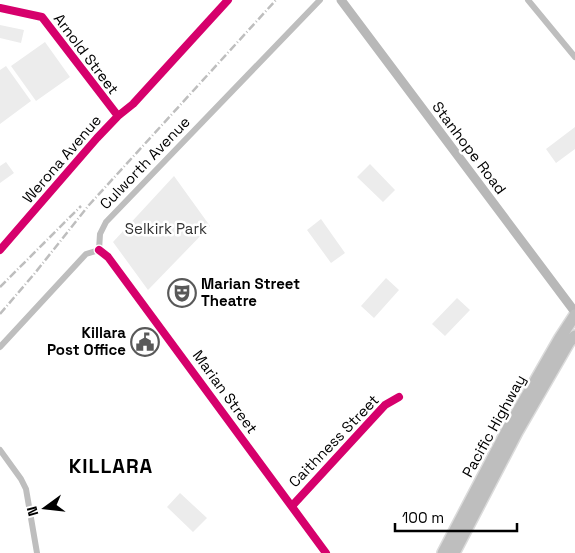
<svg xmlns="http://www.w3.org/2000/svg" width="575" height="553" font-family="'Space Grotesk',sans-serif">
  <rect width="100%" height="100%" fill="#fff"/>
  <path fill="#ececec" d="M0 25 24 30 21 43 0 38Z
    M45 42 70 77 36 101 11 66Z
    M6 66 31 101 0 124V70Z
    M575 127V149L556 163 546 149Z
    M6 162 14 173 0 183V166Z
    M370 164 395 190 383 202 357 177Z
    M174 176 210 226 148 290 113 242Z
    M321 219 345 253 331 263 307 230Z
    M386 278 399 290 374 318 361 306Z
    M457 298 470 310 445 336 432 324Z
    M180 493 207 518 193 532 167 507Z"/>
  <g fill="none" stroke-linecap="round" stroke-linejoin="round">
    <defs>
      <path id="highway" d="M443 553 510 425 560 338 575 315
        M454 553 517 432 569 342 575 336"/>
    </defs>
    <use href="#highway" stroke="#dbdbdb" stroke-width="14"/>
    <path stroke="#bebebe" stroke-width="6" d="M528 0 575 57
      M0 8 42 17 118 116
      M99 250 108 257 326 553
      M99 250 100 234 106 222 320 0
      M0 347 86 254 99 250
      M0 450 21 479 26 489 37 553
      M292 506 385 405 399 397"/>
    <path stroke="#b8b8b8" stroke-width="9" d="M341 0 575 312
      M0 250 97 138 118 116 133 104 228 0"/>
    <use href="#highway" stroke="#bebebe" stroke-width="11"/>
    <path stroke="#bebebe" stroke-width="2.5" stroke-dasharray="8 2.5 1 2.5" stroke-linecap="butt" d="M0 287 81 206
      M0 314 35 273 89 205 276 0"/>
    <defs>
      <path id="cycleway" d="M0 8 42 17 118 116
        M0 250 97 138 118 116 133 104 228 0
        M99 250 108 257 326 553
        M292 506 385 405 399 397"/>
    </defs>
    <use href="#cycleway" stroke="#fff" stroke-width="11"/>
    <use href="#cycleway" stroke="#d6006c" stroke-width="8"/>
  </g>
  <defs>
    <symbol id="theatre-ring" viewBox="-11 -11 22 22"><circle r="9.5" fill="#fff" stroke="#595959" stroke-width="1.5"/><path d="M-5-5.5Q0-4 5-5.5V0Q5 5 0 6Q-5 5-5 0ZM-3.3-2.5H-1v1.5H-3.3ZM1-2.5H3.3v1.5H1ZM-2.8 1Q0 5.5 2.8 1Z" fill="#595959"/></symbol>
    <symbol id="civic-ring" viewBox="-11 -11 22 22"><circle r="9.5" fill="#fff" stroke="#595959" stroke-width="1.5"/><path d="M-.6-6.5H3V-4.5H.6V-3L4-1V1h2V6H-6V1h2V-1L-.6-3ZM-1.2 2.5V6h2.4V2.5Z" fill="#595959"/></symbol>
  </defs>
  <g fill-rule="evenodd">
    <use href="#theatre-ring" x="166" y="277" width="32" height="32"/>
    <use href="#civic-ring" x="129" y="326" width="32" height="32"/>
  </g>
  <g text-anchor="middle" stroke-width="5" stroke-linejoin="round" paint-order="stroke">
    <g font-size="15" fill="#000" stroke="#fff">
      <text transform="translate(86 54) rotate(53)" y="5">Arnold Street</text>
      <text transform="translate(469 148) rotate(53)" y="5">Stanhope Road</text>
      <text transform="translate(62 159) rotate(-49)" y="5">Werona Avenue</text>
      <text transform="translate(145 163) rotate(-46)" y="5">Culworth Avenue</text>
      <text transform="translate(225 392) rotate(54)" y="5">Marian Street</text>
      <text transform="translate(494 426) rotate(-61)" y="5">Pacific Highway</text>
      <text transform="translate(334 441) rotate(-46)" y="5">Caithness Street</text>
    </g>
    <g font-size="15" fill="#333" stroke="#fff">
      <text x="166" y="234">Selkirk Park</text>
    </g>
    <g font-size="15" font-weight="bold" fill="#000" stroke="#fff" text-anchor="start">
      <text x="201" y="289">Marian Street<tspan x="201" dy="17">Theatre</tspan></text>
      <text x="126" y="338" text-anchor="end">Killara<tspan x="126" dy="17">Post Office</tspan></text>
    </g>
    <g font-size="20" font-weight="bold" letter-spacing="1" fill="#000" stroke="#fff">
      <text x="111" y="473">KILLARA</text>
    </g>
  </g>
  <g transform="translate(45 508) rotate(255)" stroke="#ffffff" stroke-width="4" paint-order="stroke">
  <path d="M0-4L9 19L0 12L-9 19Z" fill="#000000"/>
  <text y="-8" font-size="14" font-weight="bold" text-anchor="middle" fill="#000000">N</text>
  </g>
  <path d="M395 523v8h122v-8" fill="none" stroke="#000000" stroke-width="2.5"/>
  <text x="402" y="523" font-size="15" fill="#000000" stroke="#ffffff" stroke-width="4" paint-order="stroke">100 m</text>
</svg>
